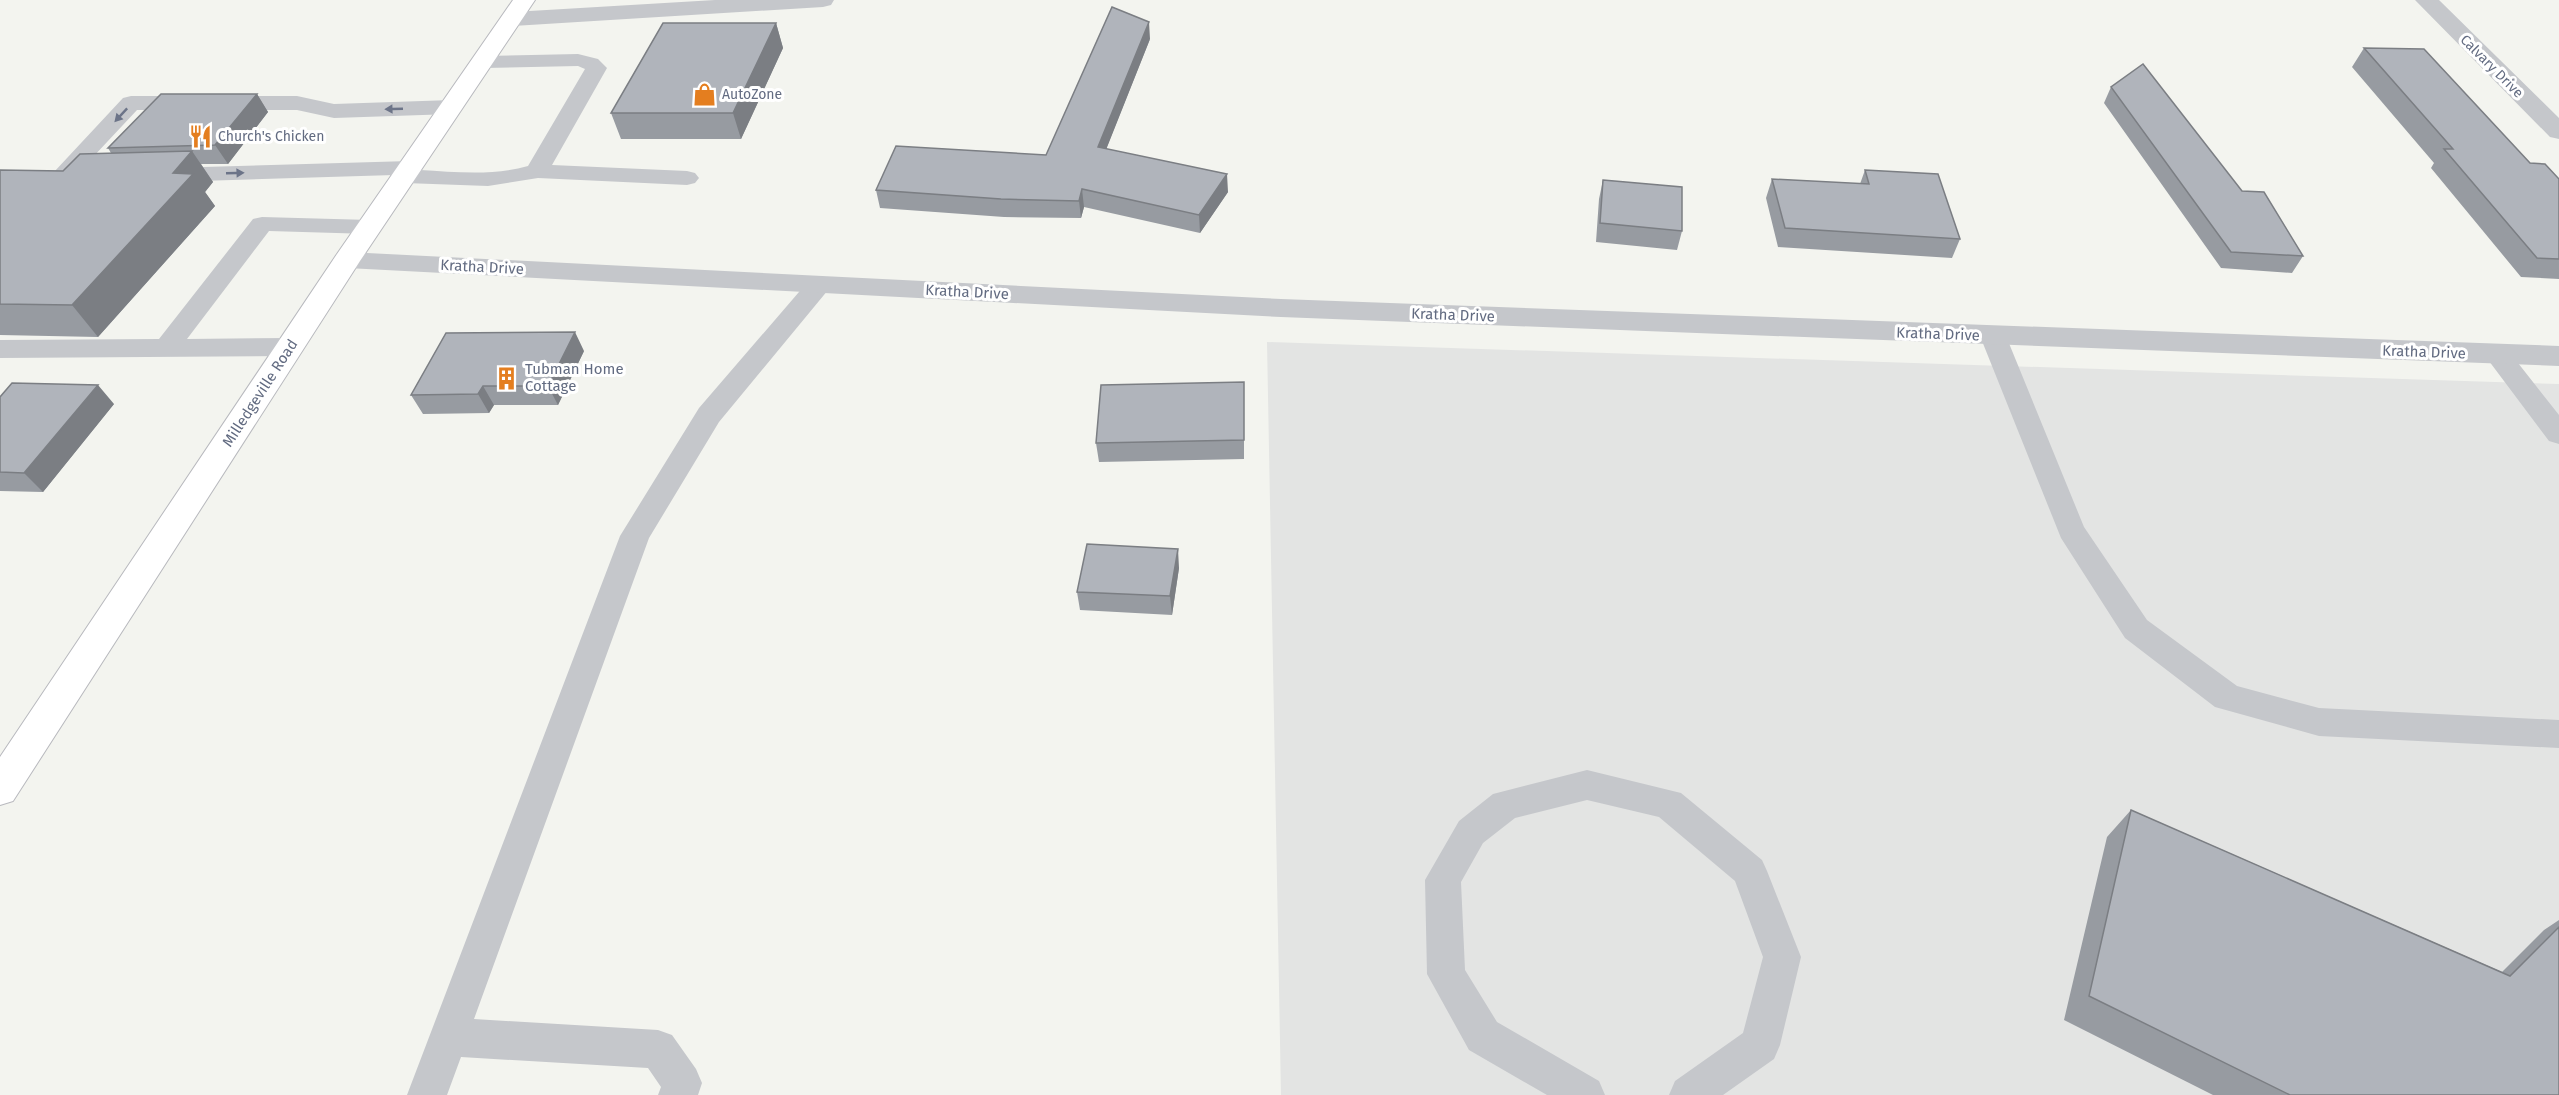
<svg xmlns="http://www.w3.org/2000/svg" width="2559" height="1095" font-family="'Fira Sans',sans-serif">
  <rect width="100%" height="100%" fill="#f3f4ef"/>
  <path fill="#e3e4e3" d="M1267 342 2559 384V1095H1281Z"/>
  <g fill="none" stroke-linecap="round" stroke-linejoin="round">
    <defs>
      <path id="primary" d="M513 0H535L360 261 13 801 0 805V757L337 254Z"/>
    </defs>
    <use href="#primary" stroke="#b8b9be" stroke-width="2"/>
    <path fill="#c5c7cb" fill-rule="evenodd" d="M578 54 598 59 607 68 552 165 687 171 695 173 699 178 695 183 687 185 538 178 488 186 405 183 397 181 394 175 168 182 160 180 156 175 160 170 168 168 410 161 418 163 420 170C456 172 493 176 528 166L585 69 578 66 484 68 477 66 473 62 477 58 484 56Z
      M131 96H297L334 104 452 100 460 102 463 107 460 112 452 114 334 118 297 110H137L78 173 81 177 77 182 69 184 54 182 50 177 54 172 123 98Z
      M262 217 370 220 379 222 382 227 379 232 370 234 269 231 187 339 290 338 299 341 303 347 299 353 290 356 0 358V340L159 339 253 219Z
      M820 276 829 278 833 284 719 422 649 538 474 1019 658 1030 672 1035 696 1069 702 1083 698 1095H658L661 1087 648 1068 461 1057 447 1095H407L620 536 699 408 811 278Z
      M1993 327 2002 330 2006 336 2084 527 2147 620 2237 686 2319 708 2559 720V748L2319 736 2215 707 2125 638 2061 538 1980 336 1984 330Z
      M2498 346 2507 349 2559 415V444L2549 441 2489 361 2485 355 2489 349Z
      M1587 770 1681 793 1762 860 1767 871 1801 957 1780 1045 1774 1059 1723 1095H1669L1675 1081 1743 1033 1763 957 1735 881 1659 817 1587 800 1515 818 1483 843 1461 882 1465 970 1497 1022 1599 1081 1605 1095H1547L1469 1050 1427 974 1425 880 1459 821 1493 794Z"/>
    <path fill="#c5c7cb" fill-rule="evenodd" d="M715 0H834L831 5 823 7 513 26 505 24 502 19 505 14 513 12Z
      M2415 0H2439L2559 118V139L2550 137Z
      M347 252 1281 299 2559 346V366L1281 317 347 268 337 266 333 260 337 254Z"/>
    <use href="#primary" fill="#fff" fill-rule="evenodd"/>
  </g>
  <path fill="#979ba1" d="M776 23 783 48 741 139H621L611 113Z
    M1150 39 1106 149 1228 192 1200 233 1084 207 1081 218 1004 217 880 208 876 190 1046 155Z
    M2364 48 2530 163 2559 179V279L2521 277 2431 168 2434 163 2352 67Z
    M2111 87 2242 191 2303 256 2292 273 2221 268 2104 103Z
    M257 94 268 112 228 164H201L213 182 205 192 215 206 98 337 0 335V170L63 171 111 153 108 148Z
    M1865 170 1960 239 1952 258 1778 247 1766 198 1772 179 1860 184Z
    M1603 180 1682 231 1677 250 1596 242 1599 199Z
    M584 351 558 405H494L489 413 423 414 411 395Z
    M1244 382V459L1099 462 1096 443Z
    M0 397 114 404 43 492 0 491Z
    M1179 568 1172 615 1080 610 1077 592Z
    M2131 810 2502 972 2544 930 2559 920V1095H2213L2064 1020 2107 837Z"/>
  <path fill="#7b7e83" d="M1149 22 1150 39 1100 165 1098 147Z
    M776 23 783 48 741 139 733 113Z
    M257 94 268 112 228 164 215 145Z
    M192 151 213 182 205 192 215 206 98 337 72 305 173 173Z
    M1227 174 1228 192 1200 233 1199 215Z
    M1082 189 1084 207 1081 218 1079 201Z
    M575 332 584 351 558 405 548 386Z
    M98 385 114 404 43 492 24 473Z
    M483 386 494 405 489 413 478 394Z
    M1178 549 1179 568 1172 615 1170 596Z"/>
  <path fill="#b0b4bb" stroke="#7b7e83" stroke-width="1.5" d="M1112 7 1149 22 1098 147 1227 174 1199 215 1082 189 1079 201 1001 199 876 190 896 146 1046 155Z
    M663 23H776L733 113H611Z
    M2364 48 2424 49 2530 163 2545 164 2559 179V259L2537 258 2444 149H2453Z
    M2143 64 2242 191 2264 192 2303 256 2231 252 2111 87Z
    M161 94H257L215 145 108 148Z
    M192 151 173 173 193 174 72 305 0 304V170L63 171 80 154Z
    M1865 170 1938 174 1960 239 1785 228 1772 179 1869 184Z
    M1603 180 1682 187V231L1600 223Z
    M575 332 548 386H483L478 394 411 395 446 333Z
    M1244 382V440L1096 443 1101 385Z
    M12 383 98 385 24 473 0 472V397Z
    M1087 544 1178 549 1170 596 1077 592Z
    M2131 810 2510 976 2559 927V1095H2290L2089 996Z"/>
  <defs><path id="oneway-solid" d="M-6-.8H1V-3.2L6.5 0L1 3.2V.8H-6Z" transform="scale(1.5)"/></defs>
  <g fill="#6c7488">
    <use href="#oneway-solid" transform="translate(394 109) rotate(178)"/>
    <use href="#oneway-solid" transform="translate(121 115) rotate(133)"/>
    <use href="#oneway-solid" transform="translate(235 173) rotate(-2)"/>
  </g>
  <defs>
    <symbol id="shop-bare" viewBox="-9 -9 18 18"><path d="M-5-2.5h2.3a2.7 3.5 0 0 1 5.4 0H5L5.5 6h-11ZM-1.5-2.5h3a1.5 2.3 0 0 0-3 0Z" fill="#e47e1f" stroke="#fff" stroke-width="2.5" paint-order="stroke"/></symbol>
    <symbol id="restaurant-bare" viewBox="-9 -9 18 18"><path d="M-5-6h1v4h1v-4h1v4h1v-4h1v5L-1.5 .5V6h-2V.5L-5-1ZM5-6V6H3V1.5H1.5Q1.5-4 5-6Z" fill="#e47e1f" stroke="#fff" stroke-width="2.5" paint-order="stroke"/></symbol>
    <symbol id="building-bare" viewBox="-9 -9 18 18"><path d="M-4-6H4V6H1V3H-1V6H-4ZM-2.5-4.3h1.7v1.8h-1.7ZM.8-4.3h1.7v1.8H.8ZM-2.5-1h1.7V.8h-1.7ZM.8-1h1.7V.8H.8Z" fill="#e47e1f" stroke="#fff" stroke-width="2.5" paint-order="stroke"/></symbol>
  </defs>
  <g fill-rule="evenodd">
    <use href="#shop-bare" x="688" y="78" width="33" height="33"/>
    <use href="#restaurant-bare" x="184" y="120" width="33" height="33"/>
    <use href="#building-bare" x="490" y="362" width="33" height="33"/>
  </g>
  <g text-anchor="middle" stroke-width="6" stroke-linejoin="round" paint-order="stroke">
    <g font-size="14" fill="#626b81" stroke="#fff">
      <text transform="translate(2492 66) rotate(45)" y="5">Calvary Drive</text>
    </g>
    <g font-size="14" fill="#626b81" stroke="#fff" text-anchor="start">
      <text x="722" y="99">AutoZone</text>
      <text x="218" y="141">Church's Chicken</text>
    </g>
    <g font-size="15" fill="#626b81" stroke="#fff">
      <text transform="translate(482 267) rotate(3)" y="5">Kratha Drive</text>
      <text transform="translate(967 292) rotate(3)" y="5">Kratha Drive</text>
      <text transform="translate(1453 315) rotate(2)" y="5">Kratha Drive</text>
      <text transform="translate(1938 334) rotate(2)" y="5">Kratha Drive</text>
      <text transform="translate(2424 352) rotate(2)" y="5">Kratha Drive</text>
      <text transform="translate(260 393) rotate(-57)" y="5">Milledgeville Road</text>
    </g>
    <g font-size="15" fill="#626b81" stroke="#fff" text-anchor="start">
      <text x="525" y="374">Tubman Home<tspan x="525" dy="17">Cottage</tspan></text>
    </g>
  </g>
</svg>
